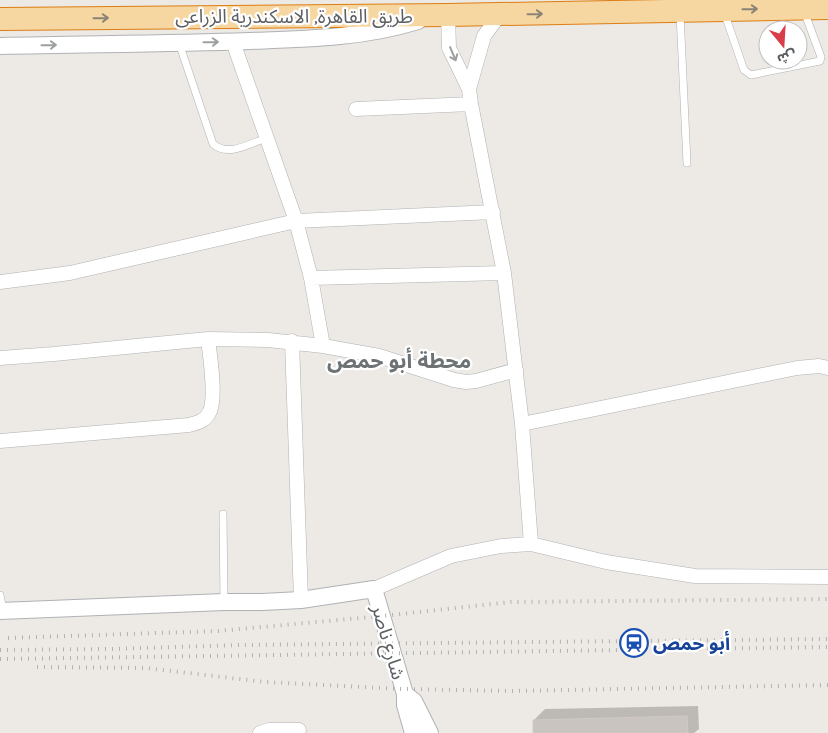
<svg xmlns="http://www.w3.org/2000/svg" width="828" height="733" font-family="Karla,'Noto Sans Arabic',sans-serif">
  <rect width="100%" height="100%" fill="#ede9e4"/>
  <path fill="#0003" d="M698 706 699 729 694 733H535L534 720 545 709Z"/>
  <path fill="#c9c4c0" stroke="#d1cac3" d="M687 716 688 733H533V720Z"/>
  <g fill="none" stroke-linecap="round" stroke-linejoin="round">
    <defs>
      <path id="service" d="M724 12 744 70 751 75 820 61 821 57 804 11
        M680 14 687 163
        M179 43 213 144C228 157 249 144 266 138
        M223 514 224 602
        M0 595 3 611"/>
      <path id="minor" d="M500 14 484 36 469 89 471 104 504 273 522 424 531 544
        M448 15 449 48 469 89
        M233 42 296 221 311 278
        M356 109 471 104
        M0 282 70 273 296 221 493 212
        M292 341 301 600
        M323 346 311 278 504 273
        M0 358 54 354 208 339 268 340 323 346 379 356 454 380 466 382 476 381 516 370
        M522 424 797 368 819 366 828 368
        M0 441 189 425C197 423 205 421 209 413 217 400 210 356 208 339
        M374 589 451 556 501 546 531 544 606 562 695 576 828 577
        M260 733 269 730H299"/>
      <path id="tertiary" d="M0 46C83 44 167 44 250 41 307 39 363 38 418 21
        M0 611 224 602H262L301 600 374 589 405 694V705L413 733
        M405 694 414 701 430 733"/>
      <path id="trunk" d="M0 19 448 15 828 8"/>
    </defs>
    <use href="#service" stroke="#afb2b5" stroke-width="8"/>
    <use href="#minor" stroke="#afb2b5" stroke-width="15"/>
    <use href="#tertiary" stroke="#afb2b5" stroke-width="18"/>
    <use href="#trunk" stroke="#dd7e13" stroke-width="24"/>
    <use href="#service" stroke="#fff" stroke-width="7"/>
    <use href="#minor" stroke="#fff" stroke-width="14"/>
    <use href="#tertiary" stroke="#fff" stroke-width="16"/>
    <use href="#trunk" stroke="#f6d6a1" stroke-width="22"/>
    <path stroke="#b0b1b1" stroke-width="4" stroke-dasharray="1 6" stroke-linecap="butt" d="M8 638 218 631 382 616 511 602 828 599
      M0 650 110 649 241 645 828 639
      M0 659 828 647
      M37 667 146 668 265 682 403 689 512 691 828 685"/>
  </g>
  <defs><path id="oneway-shaft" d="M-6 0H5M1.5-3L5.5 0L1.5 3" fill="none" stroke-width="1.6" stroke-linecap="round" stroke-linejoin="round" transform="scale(1.25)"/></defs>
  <g stroke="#8a8376">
    <use href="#oneway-shaft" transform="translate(750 9) rotate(-1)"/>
    <use href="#oneway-shaft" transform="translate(535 14) rotate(-1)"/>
    <use href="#oneway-shaft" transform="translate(101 18) rotate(-1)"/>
  </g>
  <g stroke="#9da0a1">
    <use href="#oneway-shaft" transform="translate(211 42) rotate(-1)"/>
    <use href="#oneway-shaft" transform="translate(49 45) rotate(-1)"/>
    <use href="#oneway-shaft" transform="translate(453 54) rotate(67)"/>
  </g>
  <defs>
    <symbol id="station-ring" viewBox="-11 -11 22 22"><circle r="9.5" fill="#fff" stroke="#1a4fb4" stroke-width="1.5"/><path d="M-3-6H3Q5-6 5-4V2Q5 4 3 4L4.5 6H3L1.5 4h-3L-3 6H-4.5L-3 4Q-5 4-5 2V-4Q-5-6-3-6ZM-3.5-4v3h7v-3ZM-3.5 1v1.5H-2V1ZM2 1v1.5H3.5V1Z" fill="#1a4fb4"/></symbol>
  </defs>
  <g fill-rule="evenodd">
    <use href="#station-ring" x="618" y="627" width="32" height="32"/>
  </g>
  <g text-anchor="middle" stroke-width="4.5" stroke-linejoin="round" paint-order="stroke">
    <g font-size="19" fill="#5c6063" stroke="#fff">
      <text x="294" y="23">طريق القاهرة, الاسكندرية الزراعى</text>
      <text transform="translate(389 642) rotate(74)" y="7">شارع ناصر</text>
    </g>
    <g font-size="19" font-weight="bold" fill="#164399" stroke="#fff" text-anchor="start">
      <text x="653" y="650">أبو حمص</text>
    </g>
    <g font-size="21" font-weight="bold" fill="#6d7275" stroke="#fff">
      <text x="399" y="368">محطة أبو حمص</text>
    </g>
  </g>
  <g transform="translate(783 45) rotate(162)"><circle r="24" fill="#ffffff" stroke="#bebfc1"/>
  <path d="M0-4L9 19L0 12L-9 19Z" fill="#da3d4a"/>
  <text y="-8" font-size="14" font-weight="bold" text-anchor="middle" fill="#5c6063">ش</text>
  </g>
</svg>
